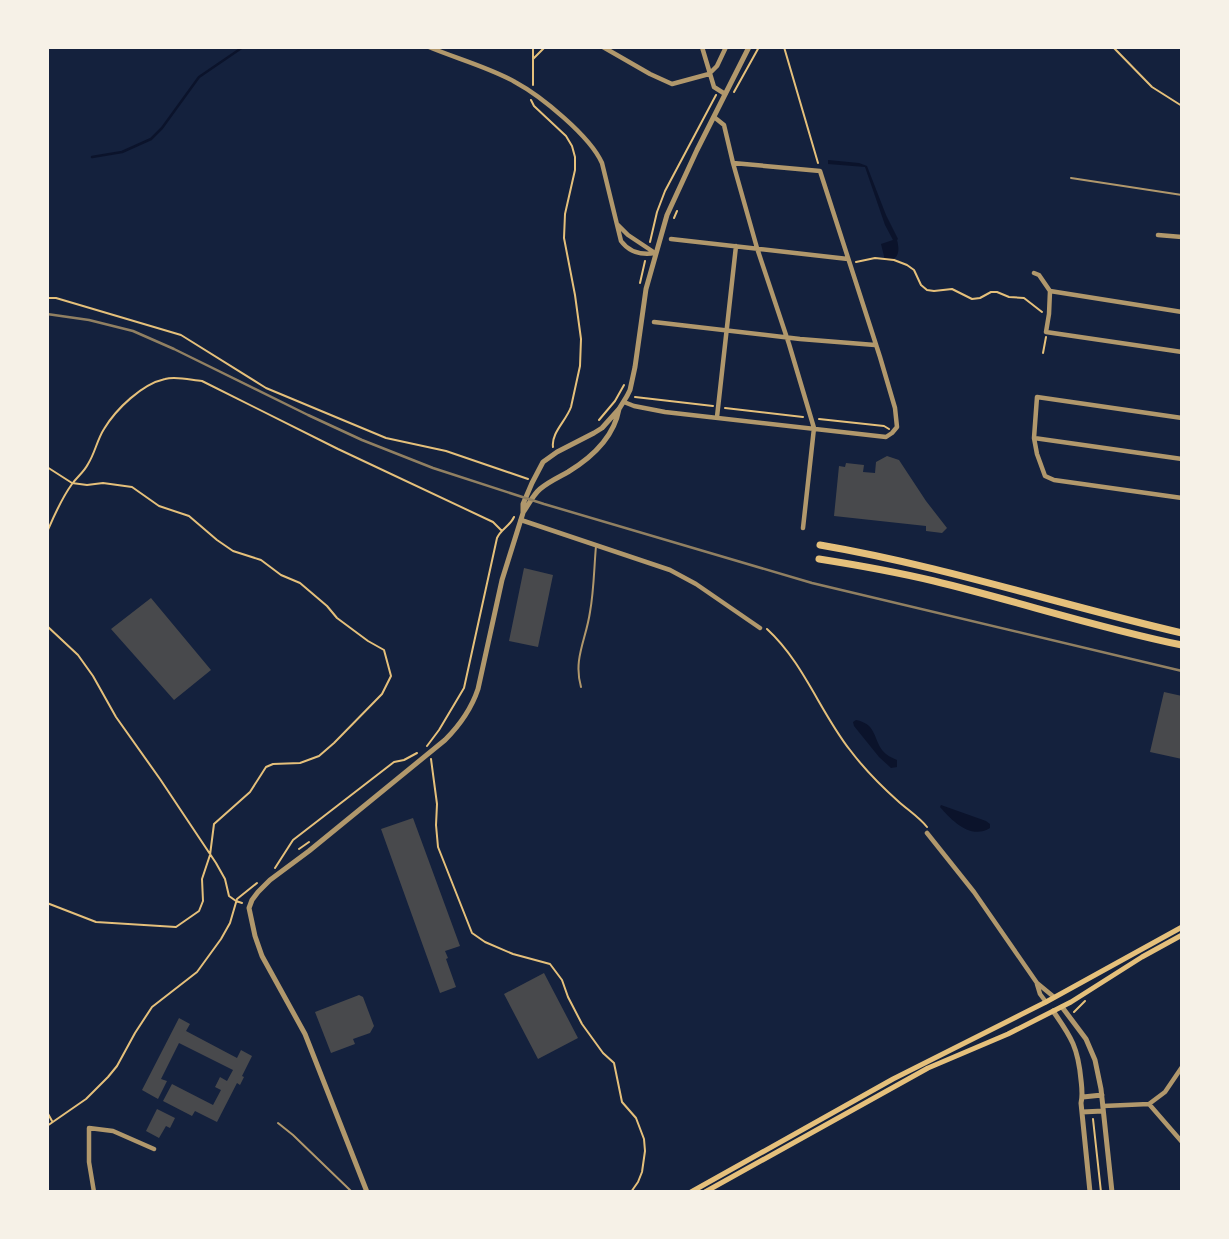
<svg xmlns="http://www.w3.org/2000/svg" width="1229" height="1239" font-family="Barlow,sans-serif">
  <rect width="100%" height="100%" fill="#14213d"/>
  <path fill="#0b132b" d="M828 160 859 163 867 166 886 215 898 239 897 240C900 251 899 260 886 261L885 260 881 244 893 240 885 225 865 167 828 164Z
    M856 720C876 724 873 737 882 750 886 755 892 758 897 760V767L891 768 879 757 854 726 853 722Z
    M941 805 986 821 990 824V828C971 840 952 821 940 807Z"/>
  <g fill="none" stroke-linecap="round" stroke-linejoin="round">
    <path stroke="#0b132b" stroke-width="2.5" d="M92 157 122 152 151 139 162 128 199 77 243 47"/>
  </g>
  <path fill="#48494c" d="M887 456 899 460 926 501 947 528 942 533 926 531V526L834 516 839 466 845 467 846 463 864 465 863 472 875 473 876 462Z
    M524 568 553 575 538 647 509 641Z
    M151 598 211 670 174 700 111 629Z
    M1164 692 1182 696V759L1150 752Z
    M413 818 460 946 445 951 448 958 446 959 456 987 440 993 381 829Z
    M544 973 578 1038 538 1059 504 994Z
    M359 995 363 997 374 1026 370 1033 353 1039 355 1044 331 1053 315 1012Z
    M179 1018 190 1024 186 1031 237 1058 241 1050 252 1056 242 1076 244 1077 240 1085 237 1083 217 1122 195 1111 192 1116 163 1101 172 1084 213 1105 221 1090 215 1087 220 1077 227 1081 233 1070 179 1043 161 1079 167 1081 158 1099 142 1090Z
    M157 1109 175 1118 170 1128 166 1126 159 1138 146 1131Z"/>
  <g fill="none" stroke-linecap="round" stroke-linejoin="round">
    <path stroke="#e5c07b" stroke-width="2" d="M784 47 818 163
      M1113 47 1152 87 1182 106
      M533 59 545 47
      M533 85V47
      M734 92 759 47
      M531 100 534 106 566 136 572 146 575 157V170L565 214 564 238 575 295 581 339 580 366 571 407C566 421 551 433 553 447
      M674 218 677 211
      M650 242 657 212 665 191 716 95
      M856 262 875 258 894 260 907 265 914 270 921 285 927 290 934 291 952 289 972 299 980 298 991 292H997L1009 297 1024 298 1042 312
      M640 283 645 261
      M47 298H56L181 335 266 388 386 438 446 451 528 479
      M1043 353 1046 337
      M635 397 713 406
      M725 408 803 417
      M819 419 884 426 889 429
      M599 420 615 401 624 385
      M47 467 72 483 87 485 103 483 132 487 159 506 189 516 217 540 233 551 261 560 281 575 300 583 327 606 337 618 368 641 384 650 391 676 382 694 334 743 319 756 300 763 273 764 266 767 250 792 214 824 210 855 202 879 203 901 199 911 176 927 96 922 47 903
      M47 532C54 516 61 499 72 484 77 477 84 472 88 464 95 453 97 440 104 429 116 409 142 384 165 379 176 376 191 380 202 381L338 449 493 522 501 530
      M47 626 78 655 93 676 116 717 160 779 216 863 225 879 229 896 236 901 242 903
      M767 629C804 663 820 712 850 750 865 770 881 786 899 802 908 810 920 818 927 827
      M427 746 439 730 464 688 497 538C501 529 510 526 514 517
      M431 759 437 804 436 825 438 847 472 933 485 942 513 954 550 964 562 980 568 997 582 1024 603 1053 614 1063 622 1102 636 1118 644 1139 645 1151 642 1172 638 1182 631 1192
      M299 849 309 842
      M275 868 293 840 394 762 404 760 417 753
      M1074 1012 1085 1001
      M47 1112 52 1121
      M1093 1119 1101 1192
      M47 1126 86 1099 108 1077 117 1066 135 1033 152 1007 197 972 221 939 230 923 237 899 257 883"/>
    <path stroke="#b1986c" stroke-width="2" d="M1071 178 1182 195
      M581 687C573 659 586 640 590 612 594 590 594 568 596 546
      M278 1123 293 1135 352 1192"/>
    <path stroke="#b1986c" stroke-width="4.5" d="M429 47C455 58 491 68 515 82 541 96 590 136 602 163L621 241C629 252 642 255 655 253
      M603 47 650 74 672 84 709 74 717 66 726 47
      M702 47 714 87 725 94
      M714 117 724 125 733 163 757 248 789 344 814 428 803 528
      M618 225 628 235 655 253
      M1158 235 1182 237
      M671 239 848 259
      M1034 273 1039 275 1050 291
      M1050 291 1049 314 1046 332 1182 352
      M1050 291 1182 312
      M654 322 800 339 875 345
      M624 402 634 406 665 412 886 437 892 433 897 427 895 408 880 357 820 171 733 163
      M717 417 736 246
      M1182 418 1037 397 1034 438 1037 454 1045 476 1054 480 1182 498
      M1034 438 1182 459
      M521 520 670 570 696 584 760 628
      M927 833 974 892 1037 983 1054 997
      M1037 984 1040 994 1046 1002
      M1149 1104 1165 1092 1182 1067
      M1103 1106 1149 1104 1182 1142
      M94 1192 89 1162V1128L113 1131 154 1149"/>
    <path stroke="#b1986c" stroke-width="5" d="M524 511C529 504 533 495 540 489 548 482 559 477 568 472 591 458 614 437 619 409
      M1062 1007 1086 1039 1095 1060 1101 1089 1112 1192
      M1053 1011C1072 1038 1078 1048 1081 1080 1082 1089 1083 1095 1081 1103L1090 1192
      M1083 1097 1102 1095
      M1082 1112 1103 1111
      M367 1192 305 1034 262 956 255 936 249 908 252 900 258 892 270 880 309 851 445 740C460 725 471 710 478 689L502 580 523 513V504L532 483 543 462 557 452 594 433 602 428 619 409 627 396 630 390 635 367 646 289 667 215 697 150 749 47"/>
    <path stroke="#e5c07b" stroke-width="5" d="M691 1192 893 1079 1046 1002 1182 927
      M705 1192 928 1068 1008 1034 1071 1002 1142 957 1182 935"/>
    <path stroke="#e5c07b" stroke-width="7" d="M820 545C943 566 1061 605 1182 633
      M819 559C857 565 896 572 934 581 1017 601 1098 628 1182 645"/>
    <path stroke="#918062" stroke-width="2.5" d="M47 314 89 320 133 331 174 349 308 415 362 440 433 468 544 504 812 583 1182 671"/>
  </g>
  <rect width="1229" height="1239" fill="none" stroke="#f6f1e7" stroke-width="98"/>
</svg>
